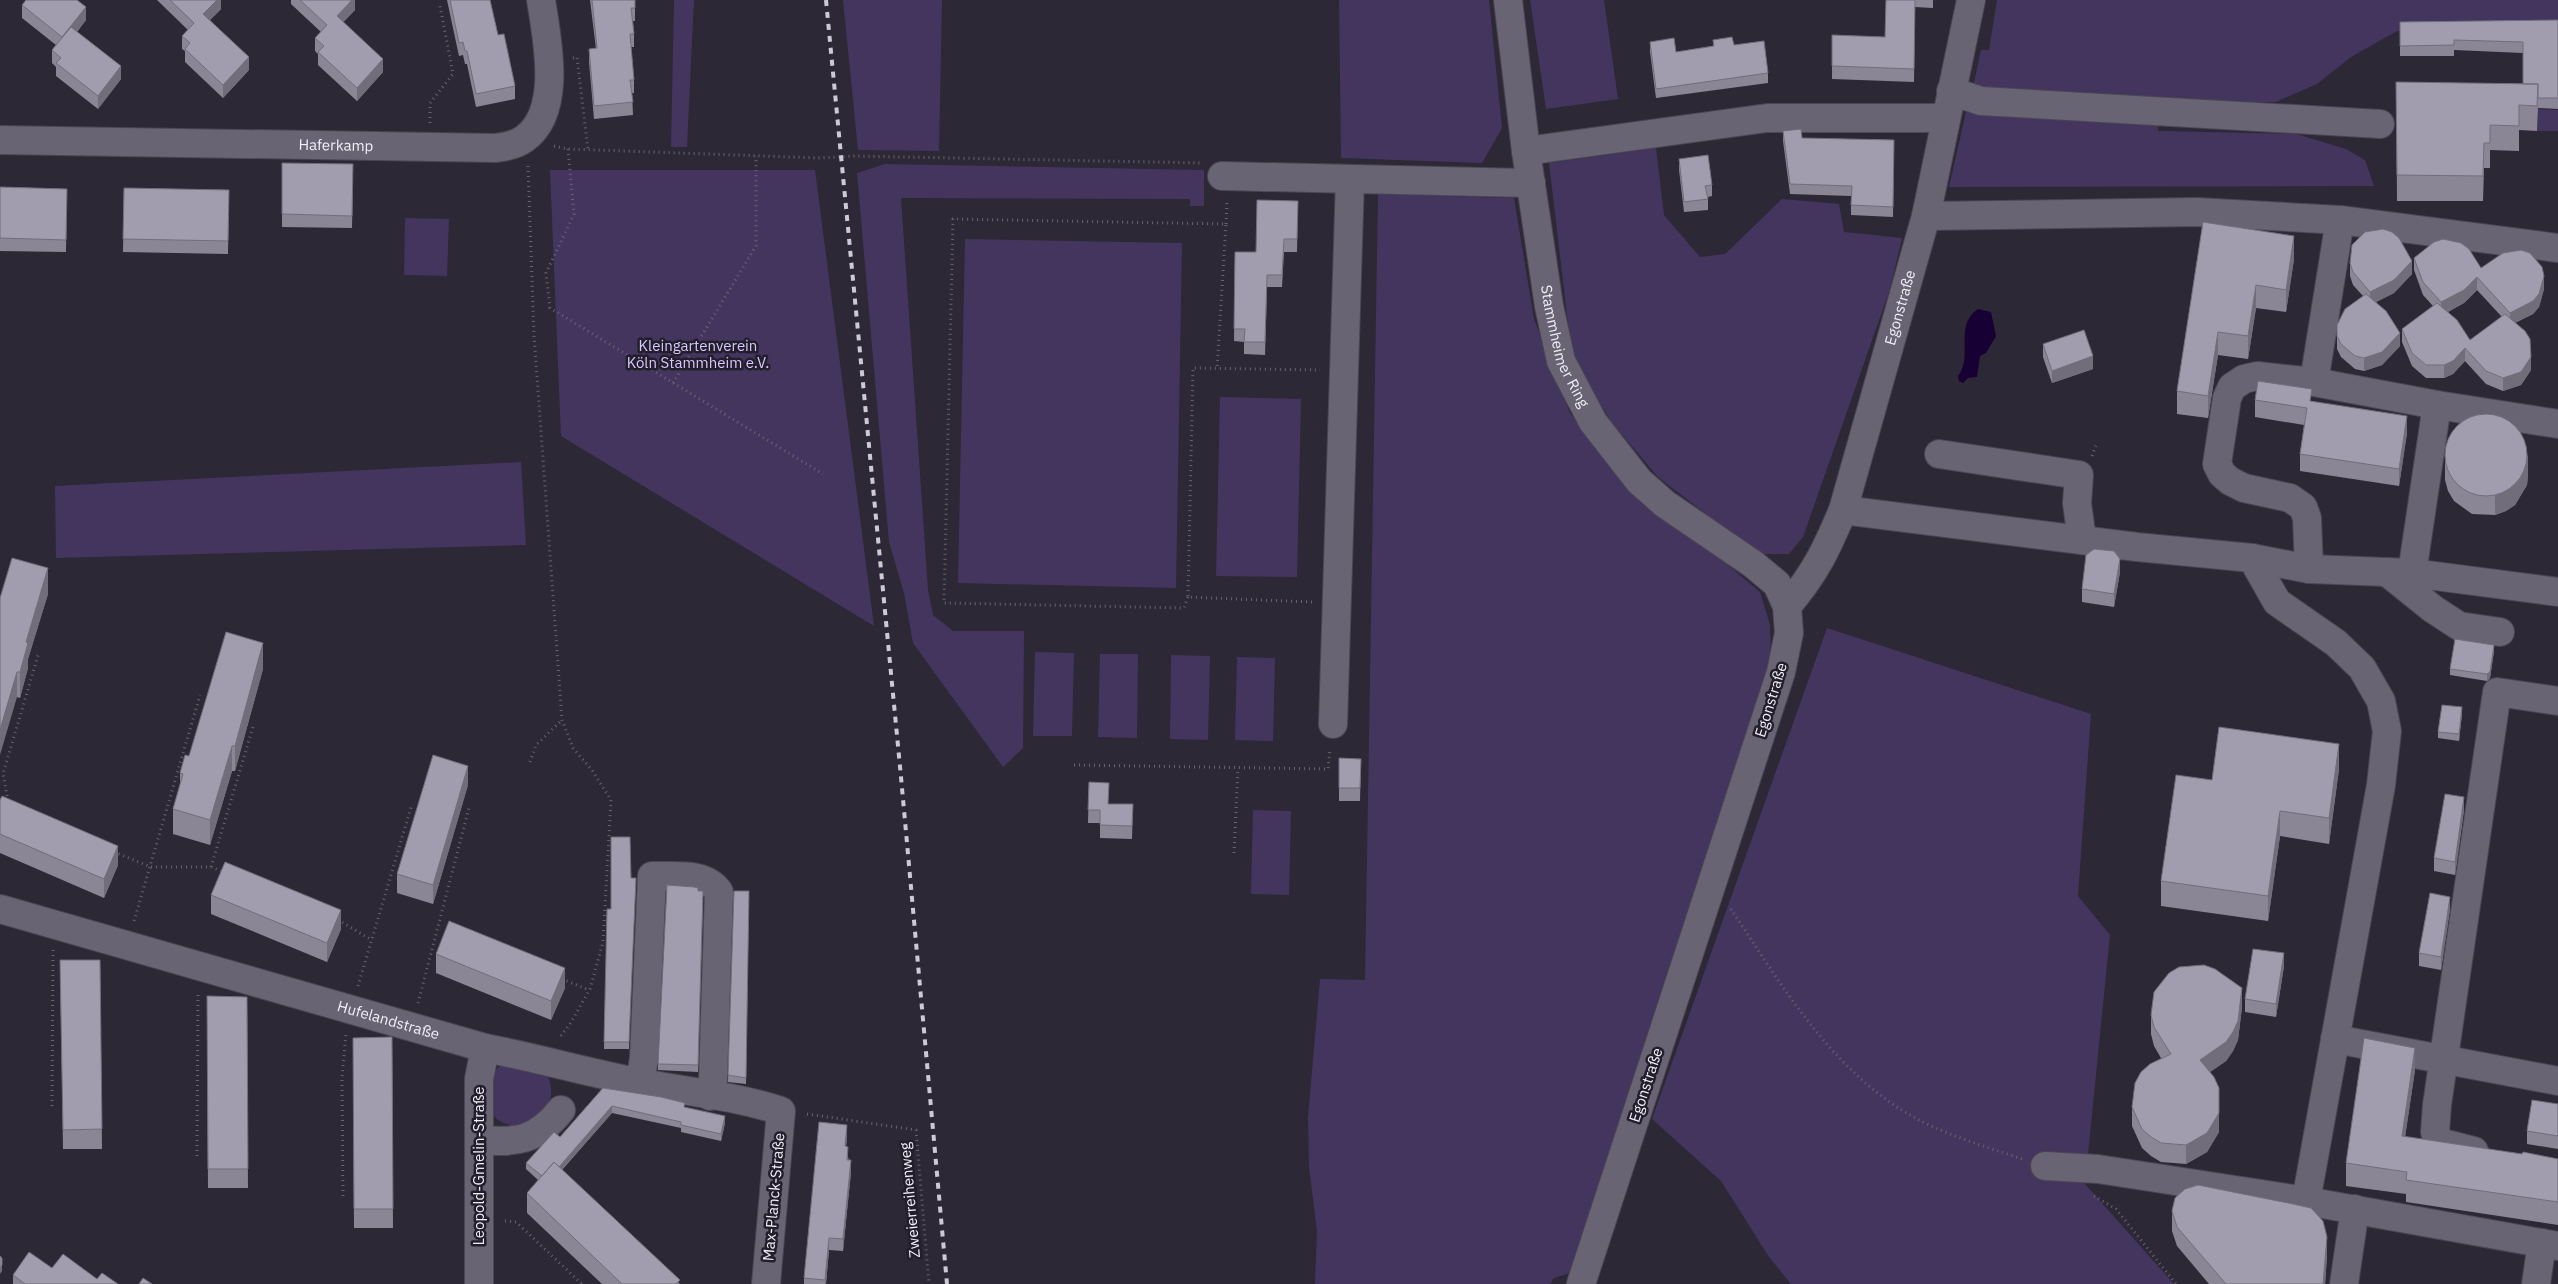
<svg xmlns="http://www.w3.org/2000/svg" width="2558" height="1284" font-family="'IBM Plex Sans',sans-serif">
  <rect width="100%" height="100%" fill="#2c2836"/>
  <path fill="#44355f" d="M674 0H694L687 147H671Z
    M843 0H942L939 151 858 150Z
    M1339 0H1489L1502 128 1482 163 1341 158Z
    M1530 0H1604L1618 99 1546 109Z
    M1997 0H2558V35L2397 31 2351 57 2317 84 2276 102H2214L1973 87 1981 50H1989Z
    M2538 109 2558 110V131H2537Z
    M1966 112 2157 120 2158 131 2296 134 2346 149 2365 160 2374 186 1949 187Z
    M1656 148 1664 215 1700 257 1725 254 1782 199 1839 204 1844 232 1902 238 1890 289 1803 537 1789 554H1758L1658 477 1613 424 1586 383 1571 349 1549 163Z
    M885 164 1204 170V206H1190V199L901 198 928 590 933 615 953 631H1024L1023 748 1003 767 913 643 904 593 889 542 857 173Z
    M550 170H815L874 626 561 436Z
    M1378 194 1514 198 1534 319 1570 413 1641 503 1716 555 1760 592 1770 625 1771 660 1573 1272 1554 1278 1550 1284H1315L1317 1231 1309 1167 1308 1117 1320 979 1365 980Z
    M405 218 449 219 447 276 404 275Z
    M965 239 1182 243 1176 588 958 583Z
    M1220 397 1301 399 1297 577 1216 576Z
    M521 462 526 545 56 558 55 486Z
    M1827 628 2091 714 2078 896 2110 935 2085 1184 2174 1284H1791L1769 1257 1721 1181 1652 1119Z
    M1035 652 1074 653 1072 736H1033Z
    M1100 654H1138L1137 738 1098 737Z
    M1171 655 1210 656 1208 740 1170 739Z
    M1237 657 1275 658 1273 741 1235 740Z
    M1253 810 1291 811 1289 895 1251 894Z
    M503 1064 544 1070C577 1118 486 1153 489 1094 490 1080 491 1072 503 1064Z"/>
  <path fill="#170033" d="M1978 309 1991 312 1996 336 1986 353 1980 356 1977 377 1968 378 1963 383 1959 381 1958 376C1974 356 1953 326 1978 309Z"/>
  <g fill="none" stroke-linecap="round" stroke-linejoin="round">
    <defs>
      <g id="minor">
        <path id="s1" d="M1508 0 1526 151 1549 306 1561 361 1593 422 1639 481 1665 504 1753 564 1777 584 1787 606 1789 633 1781 672 1581 1284"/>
        <path d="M1951 91 1981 101 2380 124"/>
        <path id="s2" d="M0 140 495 148C504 147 516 145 524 139 563 112 547 39 541 0"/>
        <path d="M1526 151 1767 118H1945"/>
        <path d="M1222 176 1531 183"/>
        <path d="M1926 216 2197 212 2340 220 2558 248"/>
        <path d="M2314 382 2340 220"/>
        <path d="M1939 454 2079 475 2077 503 2082 540"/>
        <path d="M1843 510 2137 547 2252 558 2277 602 2336 643 2362 668 2381 701 2387 731 2381 785 2306 1201 2558 1246"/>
        <path d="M2252 558 2309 569 2412 573 2558 592"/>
        <path d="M2309 569 2307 518 2303 507 2290 498 2244 488 2230 481 2222 474 2217 464 2227 398 2232 387 2244 379 2257 376 2314 382 2437 405"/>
        <path d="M2387 572 2433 609 2459 626 2500 632"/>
        <path d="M2412 573 2437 405 2558 424"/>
        <path id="s3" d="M1787 606C1815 574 1827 548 1843 510L1926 216 1971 0"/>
        <path d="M1333 724 1350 179"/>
        <path id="s4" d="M0 909 485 1048C538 1058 589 1073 642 1083 688 1092 736 1096 781 1111L766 1284"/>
        <path d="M2335 1039 2558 1081"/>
        <path d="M640 1083 644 1058 652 876C674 877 705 871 719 892L713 1080 710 1096"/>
        <path d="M479 1140C517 1143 536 1141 561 1110"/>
        <path d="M2474 1151 2439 1142 2435 1132 2437 1105 2497 692 2558 701"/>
        <path d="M2045 1166 2098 1169 2306 1201"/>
        <path d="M479 1284V1079L485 1048"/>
        <path d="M2344 1284 2355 1209"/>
        <path d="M2536 1284 2542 1243"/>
      </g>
    </defs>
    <use href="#minor" stroke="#4a4652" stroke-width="30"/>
    <path stroke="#686471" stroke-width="3" stroke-dasharray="1 4" stroke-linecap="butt" d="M573 58 577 57 588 150
      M430 123V103L453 74 440 6
      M554 146 568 149 820 158 855 156 1202 163
      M568 149 574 214 546 273 550 308 823 474
      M528 166 534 335 562 720 573 748 592 770 611 800 603 942 590 989 570 1024 559 1038
      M1226 224 1227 201
      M673 383 756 246V156
      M2092 456 2096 445
      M1188 597 1184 608 944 603 953 219 1226 224 1217 369
      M1312 602 1188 597 1193 368 1320 370
      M530 762 536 745 562 720
      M1074 765 1328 769 1330 749
      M8 801 3 774 39 652
      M114 852 151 867H211L224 872
      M1234 853 1238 768
      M211 867 253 727
      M1731 909C1782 986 1835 1076 1919 1120 1952 1137 1987 1147 2022 1159
      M338 920 372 940
      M134 921 200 695
      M562 979 589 990
      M358 986 412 804
      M418 1003 469 808
      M52 1106 53 949
      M807 1114 916 1130 929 1284
      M197 1156 198 992
      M343 1196 342 1077 346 1034
      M2094 1196 2116 1209 2176 1284
      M505 1221 516 1222 582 1284"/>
    <use href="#minor" stroke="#696474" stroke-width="28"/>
    <path stroke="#cdcad5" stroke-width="4" stroke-dasharray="6 6" stroke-linecap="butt" d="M826 0 901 777 947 1284"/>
  </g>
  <path fill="#8a8696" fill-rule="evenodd" d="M157 0H221V9L210 20 249 70 223 98 185 62V51L182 49V36L188 30Z
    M291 0H355V10L343 22 383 72 357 101 318 65V54L315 51V38L321 32 291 4Z
    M447 0H490L498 35 515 86V99L476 107 467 64H465L463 55 459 56Z
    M590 0H635V21H633L634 34V47H631L634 80V93H632L633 115 594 119 589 62V49H596Z
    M1886 0H1933V8L1915 7 1914 82 1832 79V35L1885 37Z
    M22 5 86 20 77 32 121 79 98 109 56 76V67L52 63V50L56 45 22 18Z
    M2558 20V109L2538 108 2537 131 2519 130V151L2490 150V168H2484L2483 201H2397L2396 82 2523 84V53L2454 50V56H2400V22Z
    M1713 40 1734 45 1768 73V83L1656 98 1650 52V42L1676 52 1713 46Z
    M1783 131 1802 138 1894 140 1893 217 1851 215V196L1790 194 1783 141Z
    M1679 159 1712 185V196L1708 197V210L1684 212 1679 170Z
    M353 177 352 228 282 227V214Z
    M0 187 67 189 66 252 0 251Z
    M124 188 229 190 228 254 123 252Z
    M1298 201 1297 252H1284L1282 287H1267L1265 355 1244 354V342L1234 341 1235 252H1256Z
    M2203 222 2294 259 2286 312 2256 308 2248 359 2218 355 2208 418 2177 414V391Z
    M2414 258 2481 268 2544 289 2539 307 2533 314 2515 323 2531 370 2521 385 2503 391 2486 384 2465 361 2453 374 2444 378H2426L2412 366 2402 342V329L2433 306 2423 295 2414 270ZM2477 290 2502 317 2470 340 2448 312 2464 303Z
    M2350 263 2412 274 2394 293 2376 302 2400 346 2382 365 2364 371 2355 369 2341 357 2337 349V325L2363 296 2353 285 2350 276Z
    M2043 344 2093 369 2052 383 2043 357Z
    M2255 400 2312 401 2407 433 2399 486 2300 471V454L2304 425 2255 417Z
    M2445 461 2528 474 2527 485 2515 505 2506 511 2495 515 2472 514 2454 501 2448 491 2445 480Z
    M2120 572 2114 607 2082 602V589Z
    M48 594 28 659V668L20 698 17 697 0 598Z
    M2494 651 2490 678 2487 681 2450 675V669Z
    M263 669 235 771H232L210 845 173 834V809L180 784V773L189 756Z
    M2462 714 2459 741 2438 738V732Z
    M1339 758 1361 759 1360 801H1339Z
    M2339 769 2329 844 2280 836 2268 921 2161 906V881L2212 780Z
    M1089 782 1108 804H1133L1132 839 1100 838V823H1088Z
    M468 785 433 904 397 893V874Z
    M0 800 118 865 104 898 0 853Z
    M2464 810 2455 875 2434 871V858Z
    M631 878 629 1049H604L607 909H611Z
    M734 891H749L746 1084 728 1082Z
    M211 895 341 929 327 962 211 914Z
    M703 898 698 1072 658 1070V1064Z
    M2450 909 2441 970 2419 966V953Z
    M436 954 565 988 551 1020 436 973Z
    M60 960H100L102 1149H63Z
    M2284 966 2276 1017 2245 1012V999Z
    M207 996 247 997 248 1188H208Z
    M2242 1007 2238 1040 2233 1051 2226 1061 2210 1072 2219 1132 2207 1152 2186 1164 2161 1162 2151 1156 2142 1148 2132 1126V1107L2161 1058 2154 1046 2151 1034V1015Z
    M392 1037 393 1228H354L353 1038Z
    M2415 1070 2405 1137 2522 1154 2558 1159V1225L2406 1202V1194L2346 1186V1163Z
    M603 1088 685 1108 725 1123 721 1141 681 1132V1128L612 1113 562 1170 680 1284H602L527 1213V1193L538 1180 526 1169V1163L560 1137Z
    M2558 1104V1149L2527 1144V1131Z
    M847 1137 846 1146 851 1172 843 1251 829 1250 826 1284H804V1278Z
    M2172 1211 2327 1256 2325 1284H2209L2177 1246 2172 1231Z
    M52 1268 97 1279 118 1284H13V1275Z"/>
  <path fill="#716d7a" d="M217 0H221V9L203 27V14Z
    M352 0H355V10L337 29V16Z
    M86 7V20L62 50V37Z
    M249 57V70L223 98V85Z
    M383 59V72L357 101V88Z
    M121 66V79L98 109V96Z
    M2294 236V259L2286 312V290Z
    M2412 261V274L2394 293 2370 305V292Z
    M2544 276V289L2539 307 2533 314 2510 325V313Z
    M2477 277V290L2464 303 2441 315V302Z
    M2256 285V308L2248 359V336Z
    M2218 332V355L2208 418V396Z
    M2400 333V346L2382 365 2364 371V358Z
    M2465 348V361L2453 374 2444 378V365Z
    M2093 356V369L2052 383V371Z
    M2531 357V370L2521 385 2503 391V378Z
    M2407 416V433L2399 486V469Z
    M2528 455V474L2527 485 2515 505 2506 511 2495 515V496Z
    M2120 559V572L2114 607V594Z
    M48 568V594L28 659V668L20 698V672L26 642Z
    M263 643V669L235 771V746Z
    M2494 645V651L2490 678 2487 681V674Z
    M17 672V697L0 755V730Z
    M2462 707V714L2459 741V734Z
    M2339 744V769L2329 844V818Z
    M232 746V771L210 845V820Z
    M468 766V785L433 904V885Z
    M2464 797V810L2455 875V862Z
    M2280 811V836L2268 921V896Z
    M118 846V865L104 898V879Z
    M2450 897V909L2441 970V957Z
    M341 910V929L327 962V943Z
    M2284 953V966L2276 1017V1004Z
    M565 968V988L551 1020V1001Z
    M2242 988V1007L2238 1040 2233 1051 2226 1061 2200 1079V1060Z
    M2415 1048V1070L2402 1158V1136Z
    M612 1106V1113L546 1187V1181Z
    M2219 1113V1132L2207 1152 2186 1164V1145Z
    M725 1116V1123L721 1141V1134Z
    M847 1125V1137L845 1158V1146Z
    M851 1160V1172L843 1251V1239Z
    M2327 1237V1256L2325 1284H2323Z
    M829 1238V1250L826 1284H825Z
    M2 1265V1271L0 1274V1268Z"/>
  <path fill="#a19cae" stroke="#716d7a" d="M26 0H77L86 7 62 37 22 5Z
    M170 0H217L203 14 249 57 223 85 185 49 190 43 182 36 194 23Z
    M300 0H352L337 16 383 59 357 88 318 52 324 46 315 38 327 25Z
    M450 0H490L498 35 504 34 515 86 476 94 467 51H465L463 42 459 43Z
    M592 0H635V8H631L634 34H630L634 80H630L633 102 594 106 589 49 597 48Z
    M1886 0H1915L1914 69 1832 66V35L1885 37Z
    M2558 20V98H2538V84H2523V42L2454 40V45L2400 46V22Z
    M71 27 121 66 98 96 56 63 61 58 52 50Z
    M1732 37 1734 45 1764 41 1768 73 1656 89 1650 42 1674 38 1676 52 1714 46 1713 40Z
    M2396 82 2538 84 2537 106 2519 105V126L2490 125V143H2484L2483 176 2397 175Z
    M1801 129 1802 138 1894 140 1893 207 1851 205 1852 186 1790 184 1783 131Z
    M1708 155 1712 185 1705 186 1708 199 1684 202 1679 159Z
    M282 163 353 164 352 216 282 214Z
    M0 187 67 189 66 240 0 238Z
    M124 188 229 190 228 241 123 239Z
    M1257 200 1298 201 1297 239H1284L1282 275H1267L1265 342H1244L1245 329H1234L1235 252H1256Z
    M2203 222 2294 236 2286 290 2256 285 2248 336 2218 332 2208 396 2177 391Z
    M2383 229 2392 232 2399 238 2412 261 2394 280 2370 292 2353 272 2350 263 2352 245 2365 232Z
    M2443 239 2461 243 2469 249 2481 268 2503 253 2521 250 2530 253 2542 267 2544 276 2539 294 2533 301 2510 313 2477 277 2464 290 2441 302 2423 282 2414 258 2434 242Z
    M2366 294 2386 311 2400 333 2382 352 2364 358 2355 356 2341 344 2337 336V325L2345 309Z
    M2437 303 2457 320 2470 340 2505 314 2525 331 2530 339 2531 357 2521 372 2503 378 2486 371 2465 348 2453 361 2444 365H2426L2412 353 2402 329Z
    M2084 330 2093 356 2052 371 2043 344Z
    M2258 381 2312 389 2310 401 2407 416 2399 469 2300 454 2307 408 2255 400Z
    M2445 455a41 41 0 1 1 82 0a41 41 0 1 1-82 0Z
    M2094 549 2114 551 2120 559 2114 594 2082 589 2086 555Z
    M12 558 48 568 26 642 28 643 20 672H17L0 730V598Z
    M226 632 263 643 235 746H232L210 820 173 809 183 774 180 773 185 755 189 756Z
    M2455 639 2494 645 2490 672 2487 674 2450 669Z
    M2442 705 2462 707 2459 734 2438 732Z
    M2219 727 2339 744 2329 818 2280 811 2268 896 2161 881 2176 775 2212 780Z
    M433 755 468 766 433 885 397 874Z
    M1339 758 1361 759 1360 788H1339Z
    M1089 782 1109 783 1108 804H1133L1132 826 1100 825V810H1088Z
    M2445 794 2464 797 2455 862 2434 858Z
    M2 796 118 846 104 879 0 834V800Z
    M611 837H630L631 878H636L629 1042H604L607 909H611Z
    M225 862 341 910 327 943 211 895Z
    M667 885 694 887 698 888V891H703L698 1065 658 1064Z
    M734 891H749L746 1078 728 1075Z
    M2430 893 2450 897 2441 957 2419 953Z
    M449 921 565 968 551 1001 436 954Z
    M2253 949 2284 953 2276 1004 2245 999Z
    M60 960H100L102 1129 63 1130Z
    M2204 965 2215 969 2242 988 2238 1021 2233 1032 2226 1042 2200 1060 2214 1077 2219 1088V1113L2207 1133 2186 1145 2161 1143 2151 1137 2142 1129 2132 1107 2135 1083 2141 1072 2150 1064 2171 1054 2154 1027 2151 1015 2154 992 2169 973 2179 967Z
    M207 996 247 997 248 1169H208Z
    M392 1037 393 1209H354L353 1038Z
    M2364 1038 2415 1048 2402 1136 2522 1154 2523 1152 2558 1159V1202L2406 1180 2407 1172 2346 1163Z
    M603 1088 661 1097 685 1103 684 1107 725 1116 721 1134 681 1125V1122L612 1106 559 1167 554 1162 542 1176 526 1163 554 1132 560 1137Z
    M2532 1100 2558 1104V1136L2527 1131Z
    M819 1122 847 1125 845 1146 848 1147 847 1160H851L843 1239 829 1238 825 1280 804 1278Z
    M554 1162 680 1280 676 1284H622L527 1193Z
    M2198 1185 2293 1204 2311 1208 2323 1221 2327 1237 2323 1284H2226L2177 1227 2172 1211 2175 1198 2185 1189Z
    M29 1252 52 1268 63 1254 97 1279 102 1273 118 1284H25L13 1275Z
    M0 1256 2 1258V1265L0 1268Z
    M143 1278 152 1284H139Z"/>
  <g text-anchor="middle" stroke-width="5" stroke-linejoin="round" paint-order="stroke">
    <g font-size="15" fill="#f1eef8" stroke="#231e2c">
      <text dy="5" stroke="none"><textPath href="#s2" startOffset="336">Haferkamp</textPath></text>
      <text dy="5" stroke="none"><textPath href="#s3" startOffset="322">Egonstraße</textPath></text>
      <text dy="5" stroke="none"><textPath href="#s1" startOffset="352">Stammheimer Ring</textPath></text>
      <text transform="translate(1771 700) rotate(-73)" y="5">Egonstraße</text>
      <text dy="5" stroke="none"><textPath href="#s4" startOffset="404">Hufelandstraße</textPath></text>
      <text transform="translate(1646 1085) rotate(-72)" y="5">Egonstraße</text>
      <text transform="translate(479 1166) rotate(-90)" y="5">Leopold-Gmelin-Straße</text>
      <text transform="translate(774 1197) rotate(-85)" y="5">Max-Planck-Straße</text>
      <text transform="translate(910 1200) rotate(-95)" y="5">Zweierreihenweg</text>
    </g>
    <g font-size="15" fill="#d8c6fd" stroke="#231e2c">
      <text x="698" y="351">Kleingartenverein<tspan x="698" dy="17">Köln Stammheim e.V.</tspan></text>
    </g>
  </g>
</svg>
